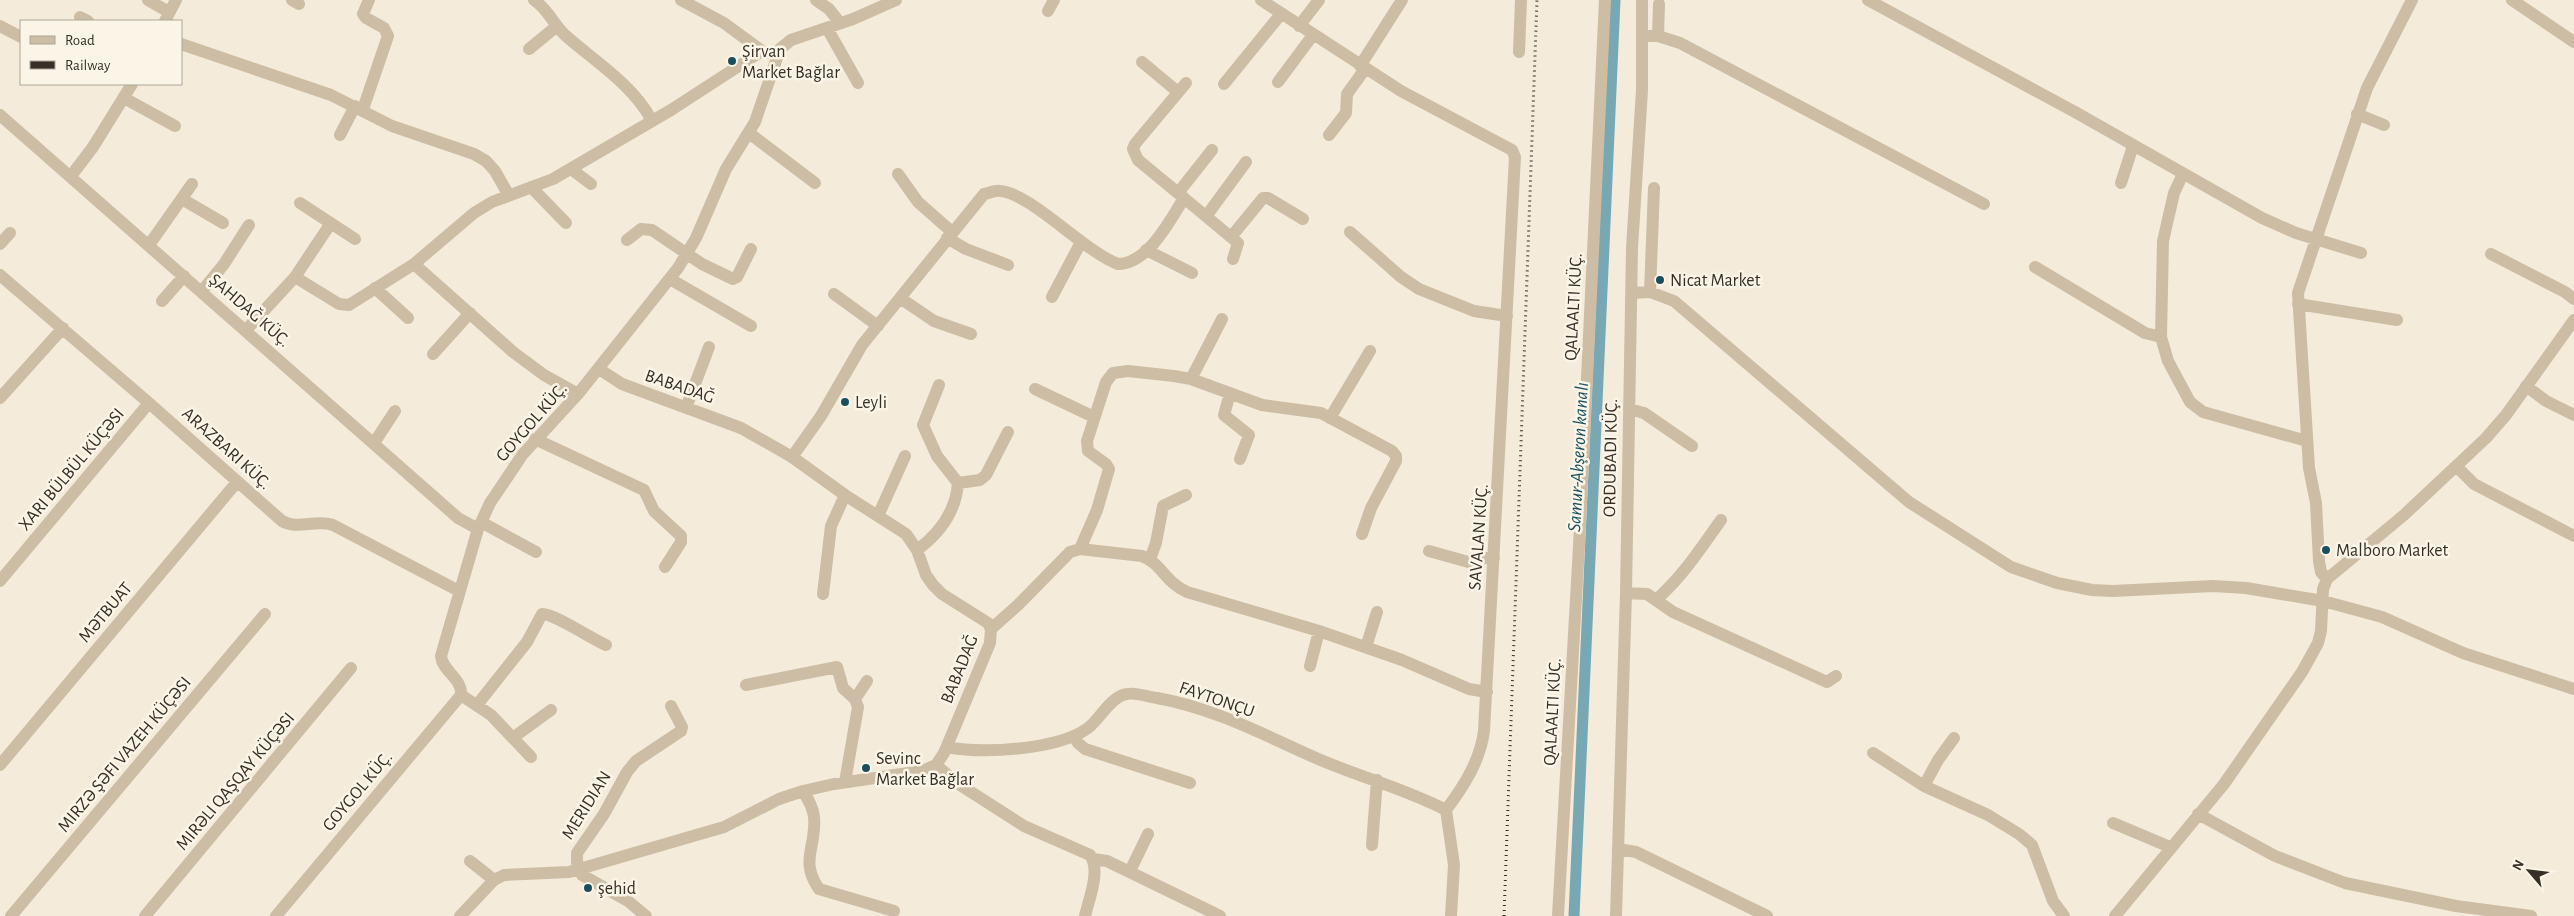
<svg xmlns="http://www.w3.org/2000/svg" width="2574" height="916" font-family="'Alegreya Sans',sans-serif">
  <rect width="100%" height="100%" fill="#f4ebda"/>
  <g fill="none" stroke-linecap="round" stroke-linejoin="round">
    <path stroke="#77a8b3" stroke-width="11" d="M1574 916 1615 0"/>
    <path stroke="#cdbda5" stroke-width="12" d="M148 0 169 12
      M292 0 299 4
      M534 0C548 9 553 24 565 35 594 61 632 84 651 119
      M681 0 724 23 762 51
      M816 0 829 9 840 23
      M1261 0 1401 91 1512 150 1515 157 1484 731C1480 761 1464 786 1446 810L1454 865 1451 916
      M1868 0 2075 112 2262 218 2296 233 2361 253
      M2512 0 2574 42
      M1048 11 1054 0
      M80 17 88 21
      M165 21 176 0
      M0 26 21 37
      M1299 26 1319 0
      M827 28 858 83
      M1643 36H1658L1680 43 1984 204
      M1658 36 1659 4
      M181 44 331 95 392 126 474 154 486 161 495 171 508 194
      M529 49 557 26
      M1519 52 1521 0
      M1142 62 1178 92
      M1360 66 1402 0
      M1278 82 1313 35
      M1224 84 1281 14
      M124 98 175 126
      M363 109 388 36 384 28 366 18 363 14 369 0
      M2357 114 2384 125
      M0 115 458 518 478 529
      M749 133 815 183
      M340 135 355 106
      M1329 135 1346 113 1347 94 1365 69
      M571 169 591 184
      M898 174 918 202 952 232
      M2183 174 2174 193 2163 241 2161 337 2168 361 2190 402 2203 412 2307 441
      M71 176 93 147 132 84
      M2121 183 2133 146
      M531 187 566 223
      M1178 193 1212 150
      M1184 198 1138 160 1133 149 1135 144 1186 83
      M182 199 223 223
      M300 203 355 239
      M1207 215 1246 162
      M1350 232 1401 277 1419 289 1474 311 1507 316
      M1231 237 1263 198H1268L1303 219
      M947 238 966 249 1008 265
      M627 240 641 229 652 230 702 264 733 279 737 277 751 249
      M0 244 10 233
      M149 245 192 184
      M1146 250 1192 273
      M2491 254 2565 292 2574 299
      M414 264 513 352 544 375 578 394
      M2035 267 2145 333 2161 337
      M0 275 149 403 282 521C297 530 316 519 333 525L459 591
      M295 277 339 304 349 305 414 264 474 213 492 202 553 179 671 110 762 51 776 55
      M670 279 751 326
      M375 288 408 318
      M202 291 224 264 249 225
      M1650 292 1654 188
      M1631 293 1650 292 1674 301 1909 502 2011 567 2057 583 2092 590 2113 591 2213 586 2246 588 2323 601 2382 617 2463 653 2574 689
      M834 294 878 326
      M1052 297 1081 242
      M900 298 934 321 971 334
      M162 301 184 276
      M2298 304 2397 320
      M246 330 295 277 331 223
      M433 354 470 313
      M1191 379 1222 319
      M2526 386 2546 401 2574 415
      M1035 389 1094 417
      M1230 393 1224 415 1249 435 1240 459
      M0 398 63 328
      M686 408 709 347
      M1629 409 1644 413 1692 446
      M1330 418 1370 351
      M535 439 644 490 654 511 681 536V542L665 567
      M374 443 395 411
      M792 457 821 416 862 345 984 194C989 193 995 190 1000 191 1029 192 1085 252 1118 264 1148 264 1171 219 1184 198L1238 243 1233 259
      M2457 467 2474 484 2574 536
      M958 483 980 480 986 475 1008 432
      M878 516 905 456
      M481 522 536 552
      M1080 549 1097 510 1109 469 1106 464 1088 451 1087 441 1106 382 1113 373 1128 371 1174 376 1191 379 1262 405 1321 413 1392 451 1396 456V461L1371 508 1362 534
      M917 550C940 533 956 511 958 483L937 456 923 425 939 385
      M1429 551 1472 563 1479 558H1494
      M1150 559 1156 543 1163 506 1186 495
      M2327 579 2321 572 2319 561 2316 503 2309 468 2298 293 2367 88 2412 0
      M0 581 149 403
      M1626 593 1647 594 1673 612 1827 682 1836 676
      M823 594 831 526 845 495
      M1657 599C1683 576 1701 548 1721 520
      M991 629 1018 605 1070 552 1080 549 1142 556C1161 563 1166 583 1187 592L1319 631 1402 660 1469 689 1487 692
      M1366 647 1377 612
      M1310 666 1319 631
      M746 685 837 667 843 688 855 699 858 707 845 782
      M461 695 491 715 531 757
      M855 699 867 681
      M477 705 527 642 542 614C553 613 592 639 606 645
      M1074 736 1078 743 1085 749 1190 783
      M514 737 551 710
      M947 747C982 754 1058 750 1088 728 1100 719 1111 696 1127 694 1136 692 1148 697 1157 698 1214 708 1264 735 1316 758 1359 777 1404 788 1446 810
      M1873 753 1924 786 1988 815 2019 834 2032 845 2053 901 2064 916
      M0 765 237 482
      M936 765 957 783 1024 826 1090 855C1101 870 1089 899 1085 916
      M1924 786 1938 760 1954 738
      M803 791C808 799 813 807 814 817 817 846 799 861 819 889L894 911
      M2198 814 2275 856 2345 883 2456 906 2531 916
      M2113 823 2170 847
      M1372 845 1377 780
      M1618 849 1636 852 1767 916
      M1093 859 1107 861 1220 916
      M470 861 494 880
      M1130 871 1148 834
      M11 916 265 614
      M145 916 351 668
      M276 916 461 695C463 679 442 671 441 656L478 529 490 503 523 454 578 394 678 268 696 238 726 169 755 122 780 49 791 40 853 19 896 0
      M460 916 494 880 504 875 569 872 724 827 779 799 803 791 834 784 922 771 936 765 944 753 990 643 991 629 988 623 942 594 933 585 926 575 917 550 906 534 845 495 792 457 741 428 622 384 599 369
      M646 916 628 901 582 875 577 862V853L604 814 627 772 636 761 681 731 682 727 671 706
      M1558 916 1579 546 1605 0
      M1616 916 1626 593 1632 248 1642 90V0
      M2115 916 2224 784 2302 672 2318 643 2321 631 2323 589 2327 579 2404 515 2486 438 2506 415 2574 320"/>
    <path stroke="#382f27" stroke-width="3" stroke-dasharray="1 4" stroke-linecap="butt" d="M1504 916 1537 0"/>
  </g>
  <g fill="#194f5d" stroke="#fbf5e7" stroke-width="2">
    <circle cx="732" cy="61" r="5"/>
    <circle cx="1660" cy="280" r="5"/>
    <circle cx="845" cy="402" r="5"/>
    <circle cx="2326" cy="550" r="5"/>
    <circle cx="866" cy="768" r="5"/>
    <circle cx="588" cy="888" r="5"/>
  </g>
  <g text-anchor="middle" stroke-width="5" stroke-linejoin="round" paint-order="stroke">
    <g font-size="18" fill="#382f27" stroke="#fbf5e7" text-anchor="start">
      <text x="742" y="57">Şirvan<tspan x="742" dy="21">Market Bağlar</tspan></text>
      <text x="1670" y="286">Nicat Market</text>
      <text x="855" y="408">Leyli</text>
      <text x="2336" y="556">Malboro Market</text>
      <text x="876" y="764">Sevinc<tspan x="876" dy="21">Market Bağlar</tspan></text>
      <text x="598" y="894">şehid</text>
    </g>
    <g font-size="18" fill="#382f27" stroke="#fbf5e7">
      <text transform="translate(1573 307) rotate(-87)" y="6">QALAALTI KÜÇ.</text>
      <text transform="translate(250 310) rotate(41)" y="6">ŞAHDAĞ KÜÇ.</text>
      <text transform="translate(680 386) rotate(19)" y="6">BABADAĞ</text>
      <text transform="translate(531 422) rotate(-49)" y="6">GOYGOL KÜÇ.</text>
      <text transform="translate(227 448) rotate(42)" y="6">ARAZBARI KÜÇ.</text>
      <text transform="translate(1610 458) rotate(-89)" y="6">ORDUBADI KÜÇ.</text>
      <text transform="translate(71 469) rotate(-50)" y="6">XARI BÜLBÜL KÜÇƏSI</text>
      <text transform="translate(1478 537) rotate(-86)" y="6">SAVALAN KÜÇ.</text>
      <text transform="translate(105 612) rotate(-50)" y="6">MƏTBUAT</text>
      <text transform="translate(959 669) rotate(-68)" y="6">BABADAĞ</text>
      <text transform="translate(1217 699) rotate(19)" y="6">FAYTONÇU</text>
      <text transform="translate(1552 712) rotate(-87)" y="6">QALAALTI KÜÇ.</text>
      <text transform="translate(124 754) rotate(-50)" y="6">MIRZƏ ŞƏFI VAZEH KÜÇƏSI</text>
      <text transform="translate(235 781) rotate(-50)" y="6">MIRƏLI QAŞQAY KÜÇƏSI</text>
      <text transform="translate(357 791) rotate(-50)" y="6">GOYGOL KÜÇ.</text>
      <text transform="translate(586 805) rotate(-58)" y="6">MERIDIAN</text>
    </g>
    <g font-size="19" font-style="italic" fill="#194f5d" stroke="#fbf5e7">
      <text transform="translate(1577 457) rotate(-87)" y="7">Samur-Abşeron kanalı</text>
    </g>
  </g>
  <rect x="20" y="20" width="162" height="65" fill="#fbf5e7" stroke="#ada69a"/>
  <rect x="30" y="36" width="25" height="8" fill="#cdbda5" stroke="#ada69a"/>
  <text x="65" y="45" font-size="15" fill="#382f27">Road</text>
  <rect x="30" y="61" width="25" height="8" fill="#382f27" stroke="#ada69a"/>
  <text x="65" y="70" font-size="15" fill="#382f27">Railway</text>
  <g transform="translate(2529 871) rotate(298)" stroke="#fbf5e7" stroke-width="4" paint-order="stroke">
  <path d="M0-4L9 19L0 12L-9 19Z" fill="#382f27"/>
  <text y="-8" font-size="14" font-weight="bold" text-anchor="middle" fill="#382f27">N</text>
  </g>
</svg>
